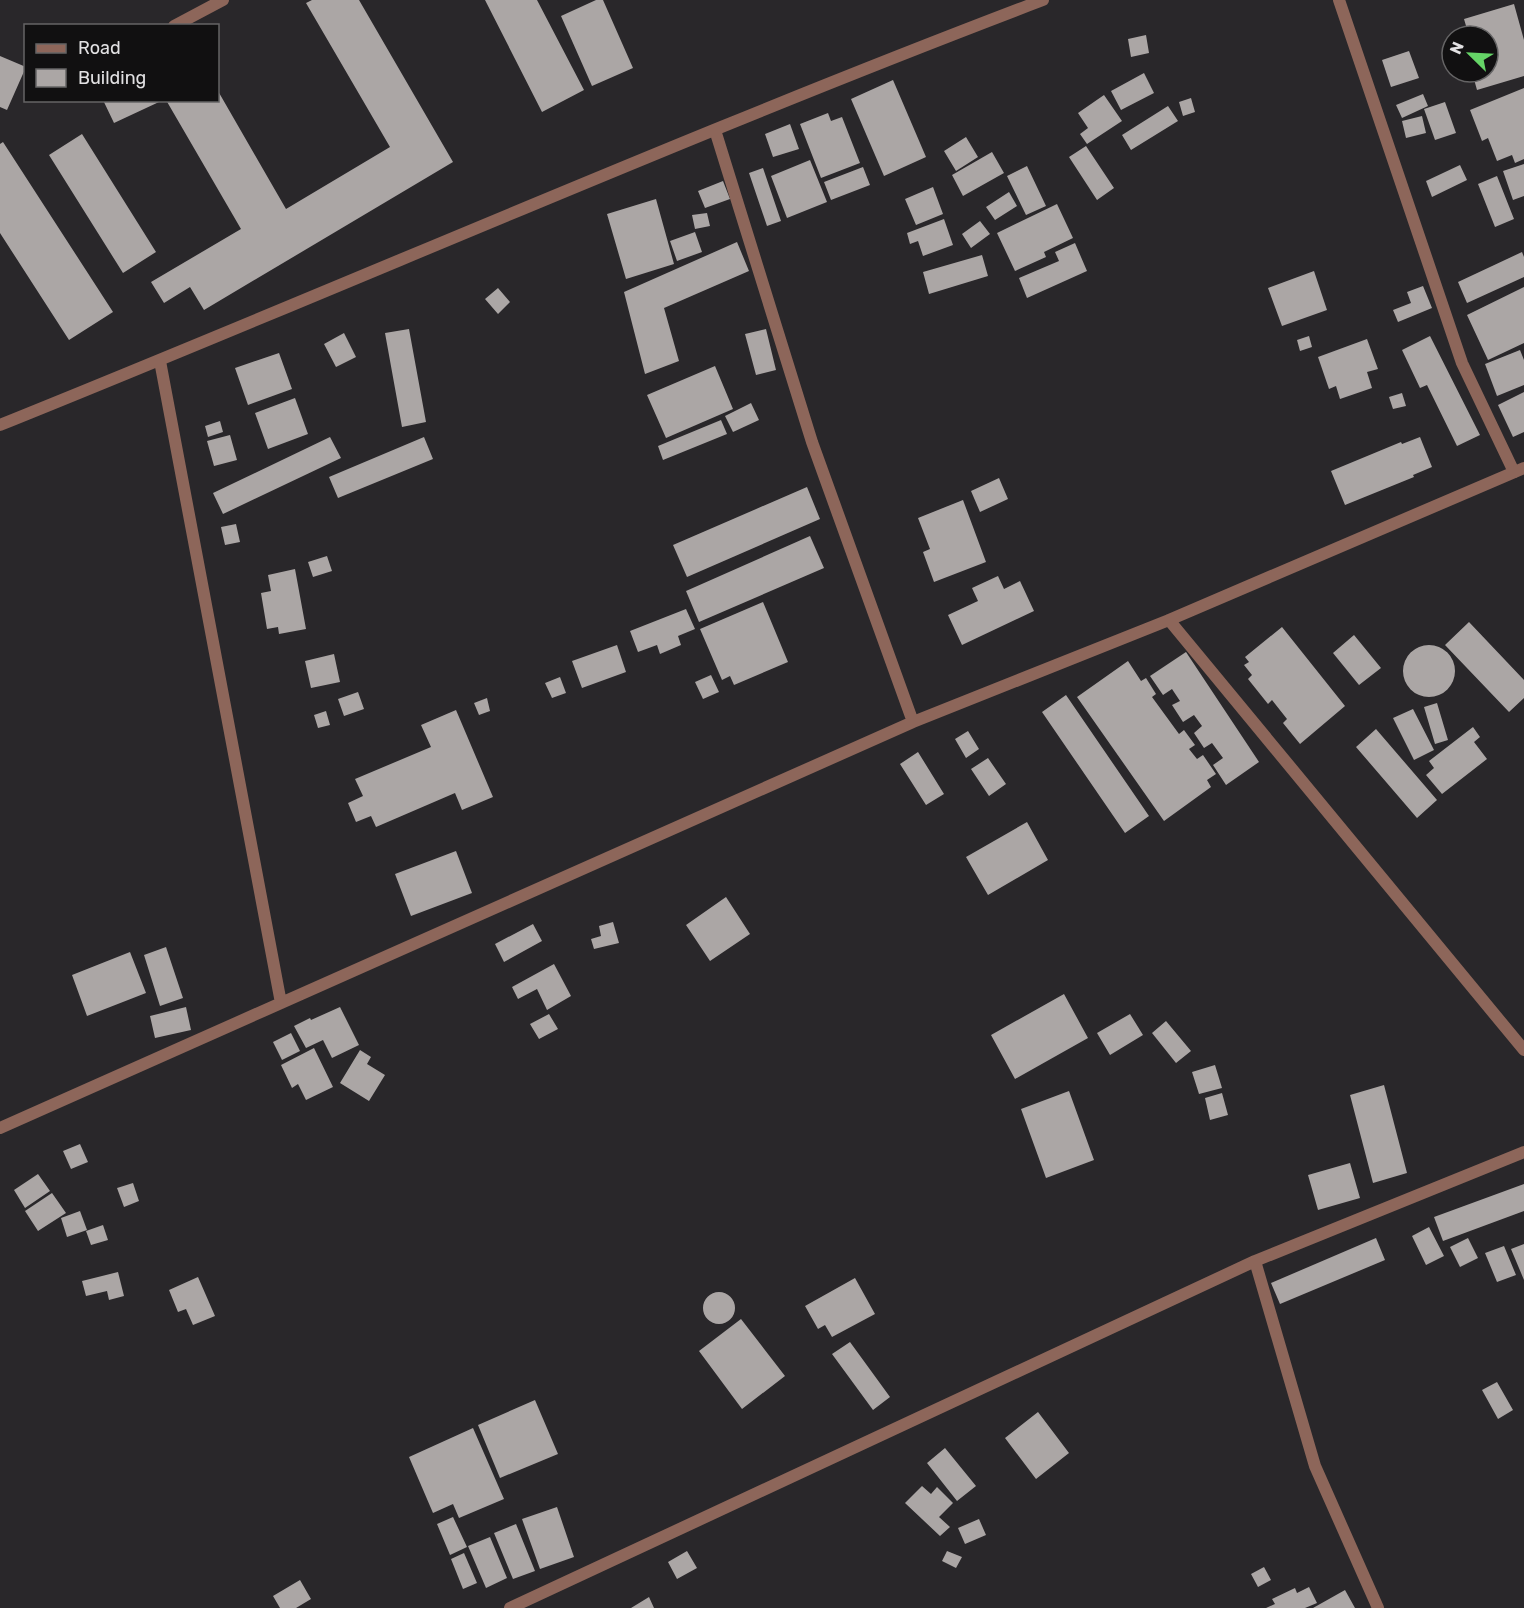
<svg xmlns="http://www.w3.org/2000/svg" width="1524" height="1608" font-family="Rubik,sans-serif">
  <rect width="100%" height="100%" fill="#29272a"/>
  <path fill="#aba6a5" d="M312 0H359L453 162 204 310 190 287 164 303 151 282 241 229 166 100H218V91L286 209 390 147 306 3Z
    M485 0H537L584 90 542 112Z
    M596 0H603L633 68 592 86 561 16Z
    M1514 4 1524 40V76L1477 90 1472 72H1488V36H1469L1464 19Z
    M1146 35 1149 53 1131 57 1128 39Z
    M1409 51 1419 78 1391 87 1382 60Z
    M0 56 26 67 7 110 0 107Z
    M1144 73 1154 93 1121 110 1111 91Z
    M893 80 926 157 884 176 851 99Z
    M1524 88V159L1515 163 1512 155 1497 161 1488 138 1482 141 1470 110Z
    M1423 94 1428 106 1402 118 1396 105Z
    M1104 95 1122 121 1087 144 1080 134 1088 128 1078 113Z
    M1191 98 1195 112 1183 116 1179 102Z
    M103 100H158L159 102 114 123Z
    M1445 102 1456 133 1435 140 1424 109Z
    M1168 106 1178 121 1131 150 1122 135Z
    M828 113 831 121 842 117 860 163 821 178 800 124Z
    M1422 116 1426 133 1406 138 1402 121Z
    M790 124 799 149 773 157 765 134Z
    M82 134 156 252 123 273 49 155Z
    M966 137 978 157 956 171 944 151Z
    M3 142 113 312 69 340 0 233V144Z
    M1086 146 1114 188 1097 200 1069 157Z
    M992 152 1004 173 963 196 952 175Z
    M810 160 827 202 787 218 771 176Z
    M1524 164V196L1513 200 1503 171Z
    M1460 165 1467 180 1432 197 1426 181Z
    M1027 166 1046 206 1026 215 1007 176Z
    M863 167 870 185 831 200 824 182Z
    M763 168 781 221 767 226 749 173Z
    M1497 176 1514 219 1495 227 1478 184Z
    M723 181 730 199 705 208 698 191Z
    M933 187 943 214 916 225 905 199Z
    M1009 192 1017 206 995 220 986 207Z
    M656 199 674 264 626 279 607 214Z
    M1057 204 1073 238 1044 252 1046 257 1015 271 997 233Z
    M707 213 710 226 695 229 692 215Z
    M944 219 953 245 923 256 918 241 910 244 907 233Z
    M980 221 990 234 971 248 962 234Z
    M695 232 702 252 677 261 670 241Z
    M737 242 749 271 664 308 679 361 645 374 624 292Z
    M1075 243 1087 271 1027 298 1019 278 1059 261 1055 252Z
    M1522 252 1524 257V277L1467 303 1458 282Z
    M982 255 988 276 929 294 923 272Z
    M1314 271 1327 310 1282 326 1268 288Z
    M1423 286 1432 308 1398 322 1393 310 1411 303 1407 292Z
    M1524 287V343L1488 360 1467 315Z
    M498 288 510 302 498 314 485 299Z
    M409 329 426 422 402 427 385 333Z
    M766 329 776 370 756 375 745 334Z
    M344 333 356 357 336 367 324 344Z
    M1309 336 1312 347 1300 351 1297 340Z
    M1430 336 1480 435 1457 446 1427 385 1420 388 1402 350Z
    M1367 339 1378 369 1367 372 1372 388 1340 399 1336 386 1329 389 1318 357Z
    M1520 350 1524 360V385L1497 396 1485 364Z
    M279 353 292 389 248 405 235 368Z
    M715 366 733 409 666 438 647 395Z
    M1524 392V432L1513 437 1498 405Z
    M1402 393 1406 406 1393 409 1389 397Z
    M295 398 308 434 268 449 255 413Z
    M751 403 759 420 733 432 725 416Z
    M721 420 727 434 663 460 658 446Z
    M220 421 223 432 208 437 205 426Z
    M230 435 237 460 214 466 207 441Z
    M330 437 341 458 223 514 213 493Z
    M424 437 433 459 338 498 329 477Z
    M1420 437 1432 467 1413 475 1414 477 1345 505 1331 471 1401 442 1402 444Z
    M999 478 1008 499 980 512 971 491Z
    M807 487 820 519 687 577 673 545Z
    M963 500 986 562 934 582 923 552 930 549 918 518Z
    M236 524 240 542 225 545 221 527Z
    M810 536 824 568 699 622 686 591Z
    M327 556 332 571 313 577 308 562Z
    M295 569 306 629 279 634 278 627 267 629 261 593 271 591 268 575Z
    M998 576 1004 589 1020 581 1034 611 962 645 948 615 978 601 972 588Z
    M763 602 788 662 734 685 730 676 722 680 700 629Z
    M686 609 695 629 678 636 681 645 660 654 657 645 638 652 630 631Z
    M1469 622 1524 680V698L1509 712 1445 645Z
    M1282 627 1345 706 1300 744 1283 723 1287 719 1272 700 1268 704 1248 679 1252 675 1244 665 1249 662 1245 657Z
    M1354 635 1381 668 1359 685 1333 653Z
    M617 645 626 672 582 688 572 661Z
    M1403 671a26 26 0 1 1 52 0a26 26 0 1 1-52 0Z
    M1186 652 1259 762 1226 785 1213 765 1223 758 1212 743 1204 748 1194 733 1202 726 1194 715 1183 722 1172 705 1180 701 1172 689 1163 695 1150 676Z
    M334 654 340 682 311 688 305 661Z
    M1128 661 1141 681 1146 678 1156 694 1152 697 1179 734 1184 730 1195 745 1189 749 1197 759 1203 755 1216 774 1207 780 1211 787 1164 821 1077 697Z
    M711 675 719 692 703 699 695 682Z
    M560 677 566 693 552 698 545 683Z
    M358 692 364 709 344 716 338 699Z
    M1066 695 1149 816 1125 833 1042 712Z
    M487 698 490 711 479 715 474 703Z
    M1437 703 1448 740 1435 744 1424 707Z
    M1413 709 1434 750 1414 760 1393 718Z
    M456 710 493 797 462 810 455 793 376 827 371 816 356 822 348 803 363 796 355 779 431 747 421 725Z
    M326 711 330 725 318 728 314 715Z
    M1473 727 1480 737 1474 742 1487 759 1442 794 1426 775 1434 768 1429 761Z
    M1376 729 1437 800 1417 818 1356 747Z
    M968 731 979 749 966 758 955 739Z
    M918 752 944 794 926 805 900 764Z
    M988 758 1006 784 989 796 971 769Z
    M1027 822 1048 860 988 895 966 857Z
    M456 851 472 893 411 916 395 874Z
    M726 897 750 934 710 961 686 925Z
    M613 922 619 943 594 949 591 939 601 936 599 926Z
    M533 924 542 941 504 962 495 944Z
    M166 947 183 998 160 1006 144 955Z
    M130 952 146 993 87 1016 72 975Z
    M554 964 571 996 547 1010 537 989 518 999 512 987Z
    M1064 994 1088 1038 1015 1079 991 1035Z
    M186 1007 191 1030 155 1038 150 1016Z
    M340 1007 359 1045 332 1058 323 1040 306 1048 294 1026 310 1018 311 1020Z
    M549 1014 558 1029 539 1039 530 1024Z
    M1130 1014 1143 1035 1110 1055 1097 1033Z
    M1166 1021 1191 1051 1176 1063 1152 1033Z
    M291 1033 300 1051 282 1060 273 1042Z
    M314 1048 333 1087 306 1100 298 1084 292 1088 281 1065Z
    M360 1050 371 1057 367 1064 385 1075 369 1101 340 1083Z
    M1215 1065 1222 1088 1199 1094 1192 1072Z
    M1384 1085 1407 1173 1373 1183 1350 1095Z
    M1069 1091 1094 1160 1046 1178 1021 1109Z
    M1222 1093 1228 1115 1210 1120 1205 1098Z
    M80 1144 88 1162 71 1169 63 1151Z
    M1350 1163 1360 1198 1318 1210 1308 1175Z
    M38 1174 50 1191 25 1208 14 1190Z
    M133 1183 139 1201 124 1207 117 1188Z
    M1524 1184V1211L1443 1241 1434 1217Z
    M52 1193 66 1213 38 1231 25 1211Z
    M80 1211 87 1230 67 1237 61 1218Z
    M103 1225 108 1240 91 1245 86 1231Z
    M1429 1227 1444 1256 1426 1265 1412 1236Z
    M1376 1238 1385 1260 1280 1304 1271 1283Z
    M1468 1238 1478 1258 1460 1267 1450 1247Z
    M1524 1244V1280L1511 1249Z
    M1504 1246 1516 1275 1497 1282 1485 1253Z
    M118 1272 124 1296 109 1300 107 1291 86 1296 82 1281Z
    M198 1277 215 1316 193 1325 186 1309 178 1312 169 1290Z
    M855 1278 875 1314 832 1337 825 1325 818 1329 805 1306Z
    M703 1308a16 16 0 1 1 32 0a16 16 0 1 1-32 0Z
    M741 1319 785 1376 742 1409 699 1351Z
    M850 1342 890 1397 873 1410 832 1354Z
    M1497 1382 1513 1410 1498 1419 1482 1390Z
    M535 1400 558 1454 500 1478 478 1425Z
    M1038 1412 1069 1453 1036 1479 1005 1438Z
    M473 1428 504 1499 459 1518 453 1504 433 1513 409 1457Z
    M945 1448 976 1486 957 1501 927 1463Z
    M922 1486 931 1494 937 1487 953 1503 939 1517 950 1527 940 1536 905 1503Z
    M557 1507 574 1557 540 1569 522 1519Z
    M453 1517 467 1547 450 1555 437 1524Z
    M979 1519 986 1535 965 1544 958 1528Z
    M516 1524 535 1571 513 1579 494 1533Z
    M490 1537 507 1578 486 1588 468 1546Z
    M687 1551 697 1568 677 1579 668 1562Z
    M947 1551 962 1557 956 1568 942 1561Z
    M464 1553 477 1583 463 1589 451 1559Z
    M1264 1567 1271 1580 1258 1587 1251 1574Z
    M300 1580 311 1599 296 1608H280L273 1596Z
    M1309 1587 1317 1603 1305 1608H1266L1275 1604 1272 1599 1295 1588 1297 1593Z
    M1345 1590 1355 1608H1313Z
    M649 1597 654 1608H631Z"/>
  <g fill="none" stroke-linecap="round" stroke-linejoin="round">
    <path stroke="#8d665a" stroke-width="12" d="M1339 0 1462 363 1514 472"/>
    <path stroke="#8d665a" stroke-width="12" d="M174 26 223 0
      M715 130 812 442 913 722
      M160 361 281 1003
      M0 425C348 285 692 133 1043 0
      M1169 620 1524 1050
      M0 1128 913 722 1169 620 1524 468
      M1255 1261 1315 1466 1378 1608
      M510 1608 1255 1261 1524 1152"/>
  </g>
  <rect x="24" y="24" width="195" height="78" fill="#111011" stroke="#656465" stroke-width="1.5"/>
  <rect x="36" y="44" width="30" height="9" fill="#8d665a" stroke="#656465" stroke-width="1.5"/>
  <text x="78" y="54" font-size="18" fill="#e2e1e3">Road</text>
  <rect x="36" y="69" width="30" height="18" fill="#aba6a5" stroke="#656465" stroke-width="1.5"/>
  <text x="78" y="84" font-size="18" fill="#e2e1e3">Building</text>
  <g transform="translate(1470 54) rotate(294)"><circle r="28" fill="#111011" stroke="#656465" stroke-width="1.5"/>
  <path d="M0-4.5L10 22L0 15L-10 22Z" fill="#65d467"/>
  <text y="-9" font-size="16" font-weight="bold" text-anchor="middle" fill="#e2e1e3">N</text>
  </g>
</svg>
